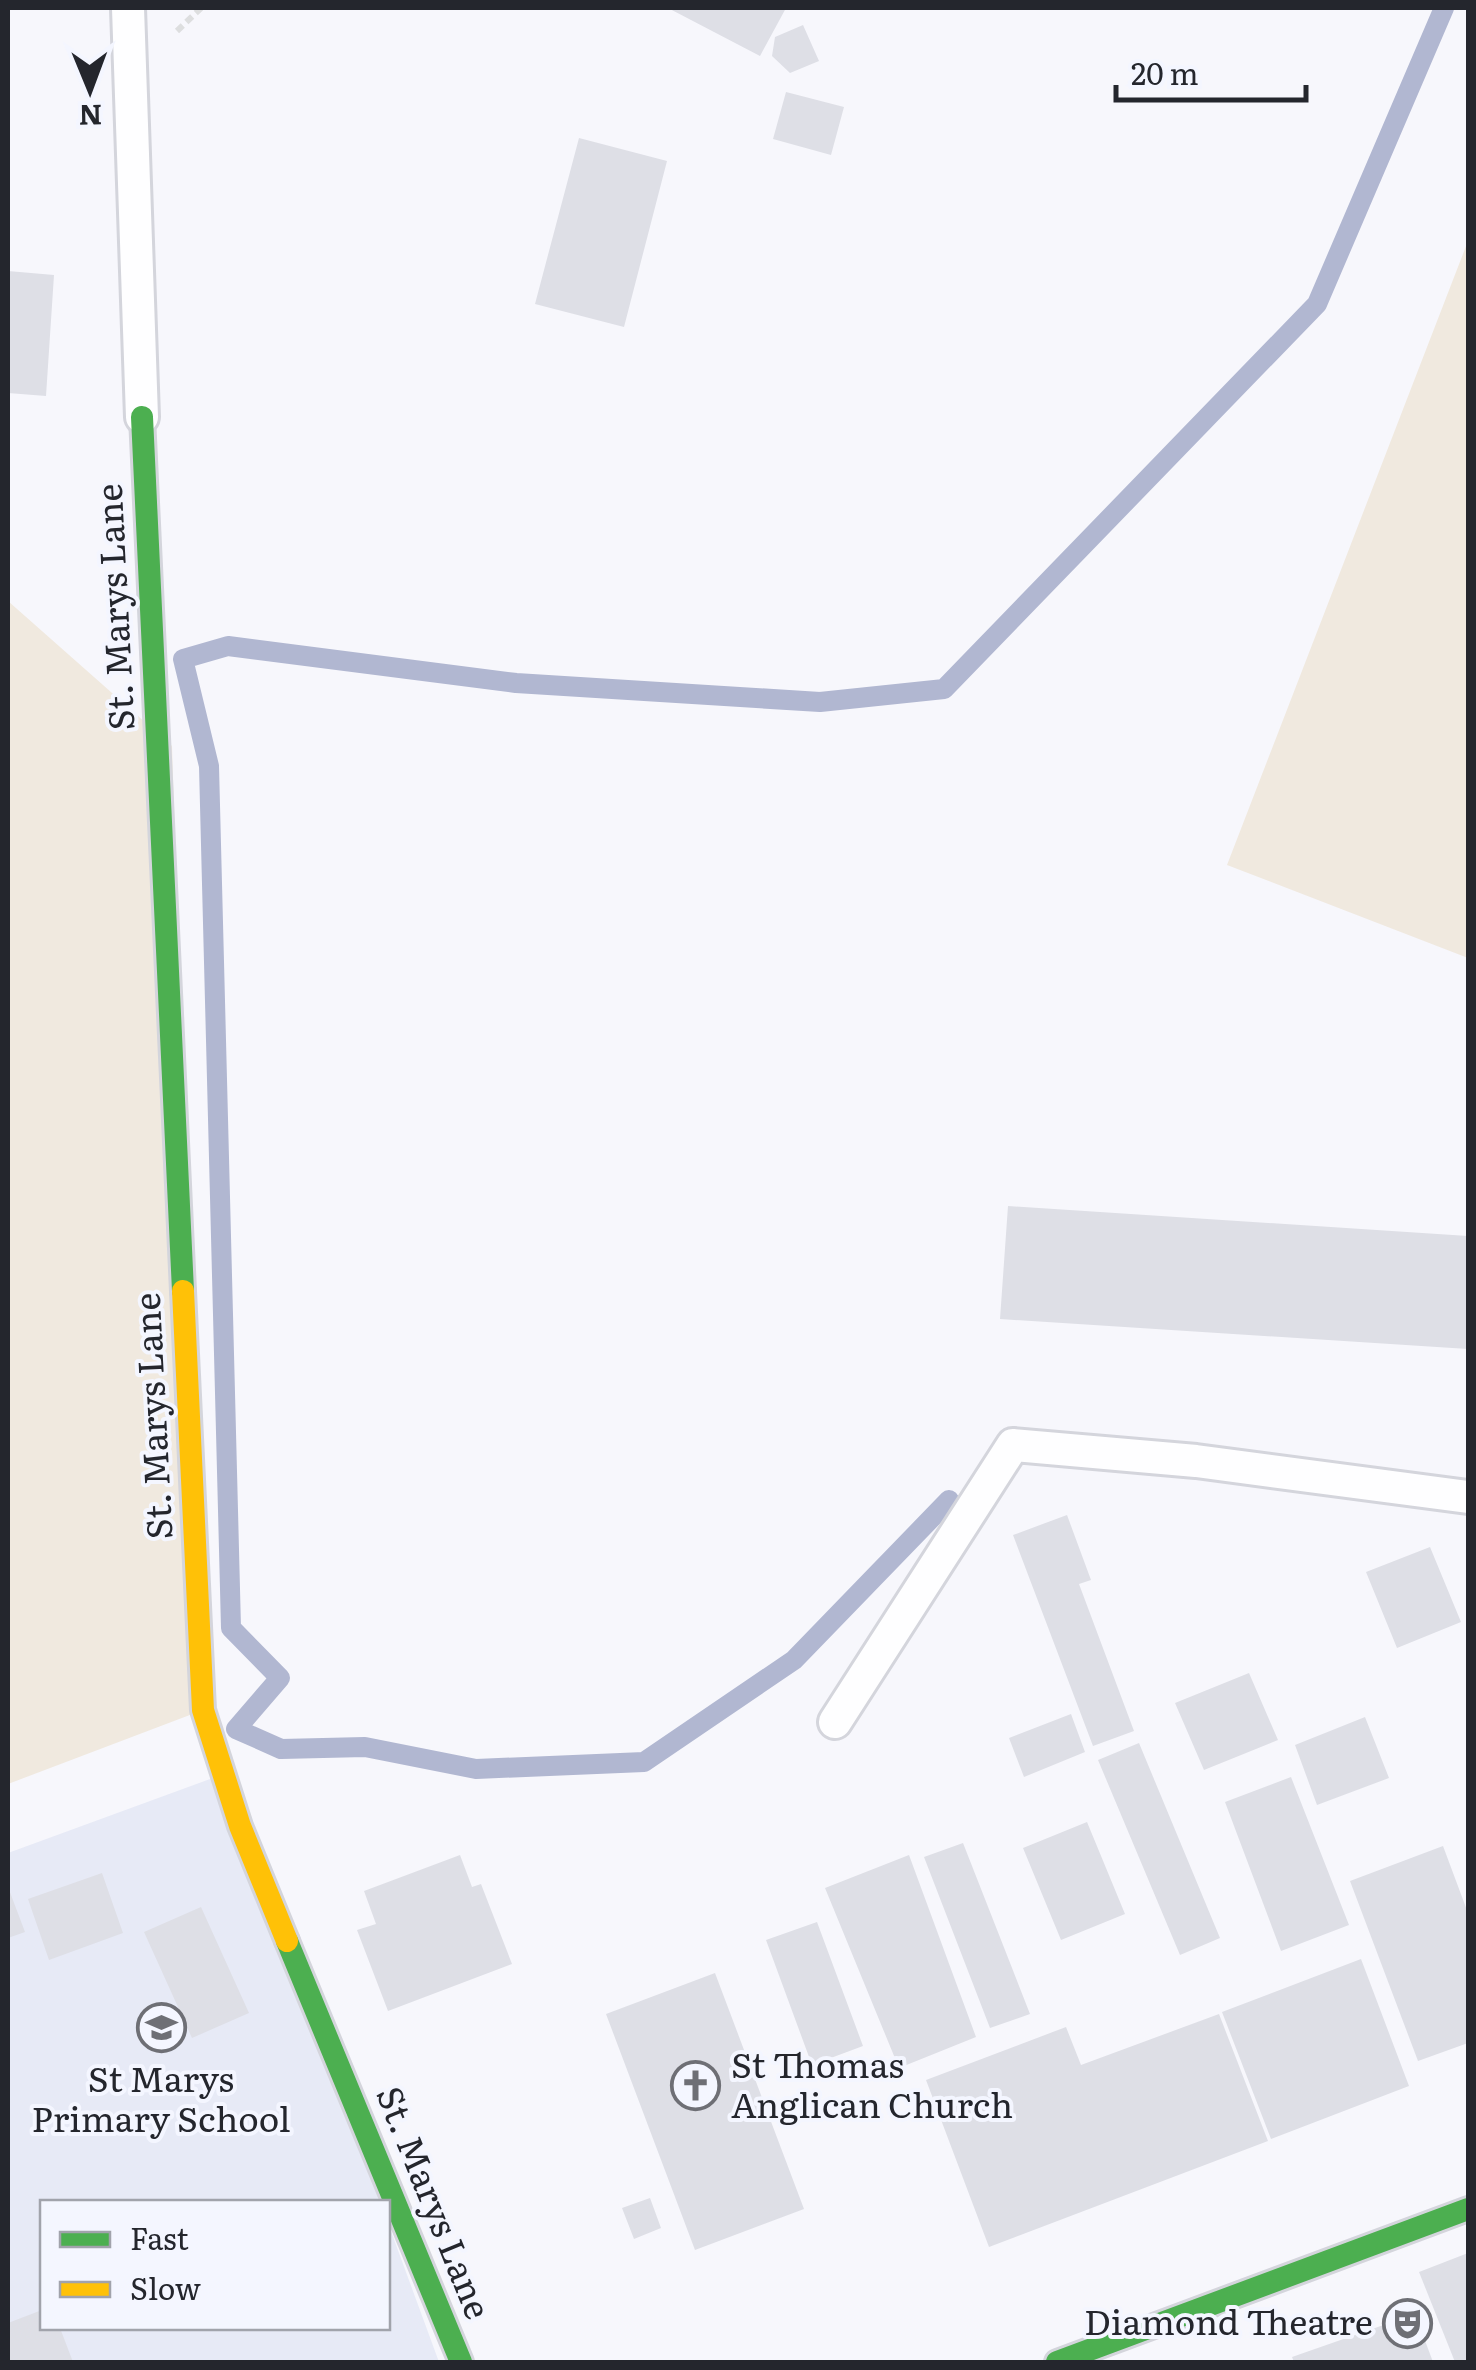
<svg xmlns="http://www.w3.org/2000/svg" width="1476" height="2370" font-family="Literata,serif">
  <rect width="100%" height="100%" fill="#f7f7fc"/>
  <path fill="#e7eaf6" d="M221 1775 380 2202H42V2328H388V2223L439 2362H8V1853Z"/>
  <path fill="#f0e9df" d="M1468 241V958L1227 865Z
    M8 601 172 746 203 1710 8 1784Z"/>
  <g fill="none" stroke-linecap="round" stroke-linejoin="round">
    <path stroke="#b1b7d1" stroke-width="20" d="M949 1500 794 1660 644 1762 476 1769 365 1747 281 1749 236 1729 280 1678 231 1628 209 766 183 659 228 646 516 683 820 702 944 689 1317 304 1444 8"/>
  </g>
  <path fill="#dedfe6" d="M668 8H786L760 56Z
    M803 25 819 61 790 73 772 56 775 37Z
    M786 92 844 107 831 155 773 139Z
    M579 138 667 161 624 327 535 304Z
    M8 271 54 275 46 396 8 393Z
    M1008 1206 1468 1236V1349L1000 1319Z
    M1067 1515 1091 1580 1079 1584 1134 1731 1093 1746 1013 1535Z
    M1430 1547 1461 1622 1397 1648 1366 1572Z
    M1249 1673 1278 1740 1204 1770 1175 1703Z
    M1071 1714 1085 1752 1024 1777 1009 1738Z
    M1365 1717 1389 1778 1317 1805 1295 1745Z
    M1139 1743 1220 1938 1180 1955 1098 1760Z
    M1291 1777 1349 1925 1281 1951 1225 1802Z
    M1087 1822 1125 1914 1061 1940 1023 1848Z
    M963 1843 1030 2014 990 2028 924 1857Z
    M1443 1846 1468 1913V2043L1418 2061 1350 1881Z
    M460 1855 472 1887 481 1884 512 1964 388 2011 357 1930 376 1924 364 1891Z
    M909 1855 976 2037 899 2068 825 1888Z
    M102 1873 123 1933 49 1960 28 1899Z
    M8 1887 25 1932 8 1938Z
    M201 1907 249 2013 192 2038 144 1932Z
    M817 1922 863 2046 812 2065 766 1940Z
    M1361 1959 1409 2086 1271 2139 1222 2012Z
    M715 1973 804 2209 695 2250 606 2014Z
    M1219 2014 1268 2141 989 2247 926 2080 1066 2027 1081 2065Z
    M650 2198 661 2228 634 2239 622 2208Z
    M1468 2253V2362H1455L1419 2272Z
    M42 2310V2328H60L73 2362H8V2323Z
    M1415 2314 1433 2362H1294L1292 2357Z"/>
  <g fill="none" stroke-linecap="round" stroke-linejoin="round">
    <defs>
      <path id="lane" d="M128 8 142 417
        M835 1722 1013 1445 1196 1461 1468 1497"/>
      <path id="fast" d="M142 417 183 1291
        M287 1941 461 2362
        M1057 2362 1468 2209"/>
      <path id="slow" d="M183 1291 203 1710 240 1826 287 1941"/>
    </defs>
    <use href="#lane" stroke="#d4d5dc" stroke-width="38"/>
    <use href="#fast" stroke="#d4d5dc" stroke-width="28"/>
    <use href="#slow" stroke="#d4d5dc" stroke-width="28"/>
    <path stroke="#dddedf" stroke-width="6" stroke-dasharray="8 5" stroke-linecap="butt" d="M177 31 201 8"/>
    <use href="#lane" stroke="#fefeff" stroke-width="32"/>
    <use href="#fast" stroke="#4caf50" stroke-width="22"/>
    <use href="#slow" stroke="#ffc107" stroke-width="22"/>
  </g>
  <defs>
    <symbol id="school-ring" viewBox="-11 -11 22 22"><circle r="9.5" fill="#f4f6ff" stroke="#6e6f75" stroke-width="1.5"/><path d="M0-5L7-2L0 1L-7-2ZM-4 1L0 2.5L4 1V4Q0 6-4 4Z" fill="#6e6f75"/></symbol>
    <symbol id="church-ring" viewBox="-11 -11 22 22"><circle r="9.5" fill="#f4f6ff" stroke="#6e6f75" stroke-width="1.5"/><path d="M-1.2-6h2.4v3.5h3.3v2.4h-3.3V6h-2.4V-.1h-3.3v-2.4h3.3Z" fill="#6e6f75"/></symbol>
    <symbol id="theatre-ring" viewBox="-11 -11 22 22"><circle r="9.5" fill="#f4f6ff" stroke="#6e6f75" stroke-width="1.5"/><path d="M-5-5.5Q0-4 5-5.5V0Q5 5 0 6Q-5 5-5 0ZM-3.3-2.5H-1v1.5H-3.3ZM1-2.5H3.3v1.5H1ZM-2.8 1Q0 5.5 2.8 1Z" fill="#6e6f75"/></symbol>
  </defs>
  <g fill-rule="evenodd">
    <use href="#school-ring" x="134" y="2000" width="55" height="55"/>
    <use href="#church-ring" x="668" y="2058" width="55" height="55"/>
    <use href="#theatre-ring" x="1380" y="2296" width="55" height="55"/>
  </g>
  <g text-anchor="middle" stroke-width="8" stroke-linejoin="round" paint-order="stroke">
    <g font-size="35" fill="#24262d" stroke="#f4f6ff">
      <text transform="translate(116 607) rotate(-93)" y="12">St. Marys Lane</text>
      <text transform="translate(154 1416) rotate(-93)" y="12">St. Marys Lane</text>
      <text transform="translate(433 2203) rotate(68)" y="12">St. Marys Lane</text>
    </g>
    <g font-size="35" fill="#24262d" stroke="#f4f6ff" text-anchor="start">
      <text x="731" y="2078">St Thomas<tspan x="731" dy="40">Anglican Church</tspan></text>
      <text x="161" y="2092" text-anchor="middle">St Marys<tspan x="161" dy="40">Primary School</tspan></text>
      <text x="1373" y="2335" text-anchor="end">Diamond Theatre</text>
    </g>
  </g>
  <rect width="1476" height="2370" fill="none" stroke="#24262d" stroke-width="20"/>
  <rect x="40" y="2200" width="350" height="130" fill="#f4f6ff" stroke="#a1a3ab" stroke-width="2.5"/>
  <rect x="60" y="2232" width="50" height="15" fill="#4caf50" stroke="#a1a3ab" stroke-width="2.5"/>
  <text x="130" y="2250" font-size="30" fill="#24262d">Fast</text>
  <rect x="60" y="2282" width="50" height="15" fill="#ffc107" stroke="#a1a3ab" stroke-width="2.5"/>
  <text x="130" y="2300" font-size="30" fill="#24262d">Slow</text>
  <g transform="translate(90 90) rotate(179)" stroke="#f4f6ff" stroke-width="8" paint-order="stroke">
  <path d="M0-8L18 38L0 25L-18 38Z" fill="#24262d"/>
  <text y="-15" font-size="28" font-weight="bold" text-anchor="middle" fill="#24262d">N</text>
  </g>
  <path d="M1116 85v15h190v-15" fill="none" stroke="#24262d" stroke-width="5"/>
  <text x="1131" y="85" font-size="30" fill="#24262d" stroke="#f4f6ff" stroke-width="8" paint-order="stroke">20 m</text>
</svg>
